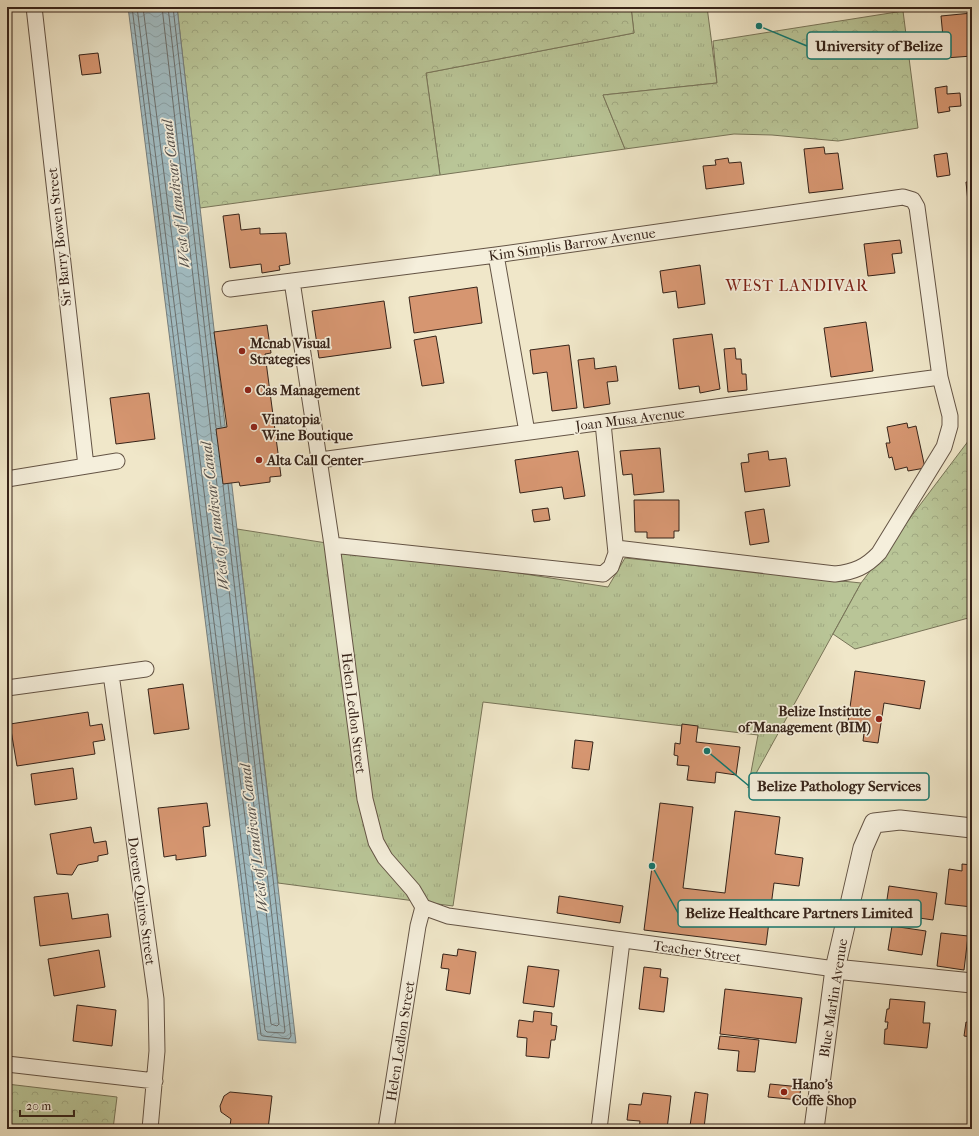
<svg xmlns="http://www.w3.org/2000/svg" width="979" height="1136" font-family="'IM FELL French Canon',serif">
  <defs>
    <pattern id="grass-tufts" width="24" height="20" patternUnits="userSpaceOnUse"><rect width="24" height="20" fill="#b9c597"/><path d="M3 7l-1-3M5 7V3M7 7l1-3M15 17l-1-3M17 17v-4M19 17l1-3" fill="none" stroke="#a0a982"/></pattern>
    <pattern id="forest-crowns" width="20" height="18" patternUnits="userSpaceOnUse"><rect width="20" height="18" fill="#b9c597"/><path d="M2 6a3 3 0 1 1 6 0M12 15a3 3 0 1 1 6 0" fill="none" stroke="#a0a982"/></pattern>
    <pattern id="water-waves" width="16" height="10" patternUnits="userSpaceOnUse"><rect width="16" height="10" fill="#a1bcc2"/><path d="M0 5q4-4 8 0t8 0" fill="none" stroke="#8ba1a6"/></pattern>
  </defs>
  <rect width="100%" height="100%" fill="#f0e7c9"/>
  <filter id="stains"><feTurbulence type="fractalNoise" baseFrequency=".005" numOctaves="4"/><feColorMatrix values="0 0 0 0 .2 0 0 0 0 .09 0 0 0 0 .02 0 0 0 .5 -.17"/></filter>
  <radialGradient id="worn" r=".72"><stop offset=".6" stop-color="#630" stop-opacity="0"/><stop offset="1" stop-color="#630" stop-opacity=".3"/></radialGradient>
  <path fill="url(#grass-tufts)" stroke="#787458" d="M631 7H707L717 83 603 95 625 149 440 175 426 73 634 33Z
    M237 529 608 587 625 558 861 583 748 788 758 735 483 702 453 906 278 883Z"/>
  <path fill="url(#forest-crowns)" stroke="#787458" d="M177 7H631L634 33 426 73 440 175 200 208Z
    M903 11 918 128 838 141 772 135 734 134 625 149 603 95 717 83 713 41Z
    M969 440 972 445V617L855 649 833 634 861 583Z
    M7 1084 117 1097 113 1129H7Z"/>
  <path fill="url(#water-waves)" stroke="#767f7e" d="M128 7H177L296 1043 258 1040Z"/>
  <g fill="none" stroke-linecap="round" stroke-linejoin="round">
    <path stroke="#6c706e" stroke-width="1" d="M132 7 261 1035 263 1036 289 1039 291 1036 228 484
      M137 7 265 1030 267 1032 284 1033 285 1031 223 485
      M143 7 271 1024 277 1026 279 1024 162 7
      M168 7 216 428
      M173 7 221 427"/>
  </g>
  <path fill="#d69671" stroke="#362319" d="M106 7H122V8L106 10Z
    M972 13V56L945 58 941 16Z
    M98 53 101 73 82 75 79 55Z
    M947 86V94L960 93 961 106 949 107 950 111 938 113 935 88Z
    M824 147 825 154 838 153 843 189 809 193 804 149Z
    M947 153 950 175 937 177 934 155Z
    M728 158 729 163 741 162 744 184 706 189 703 166 716 165 715 160Z
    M966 182H972V222H970Z
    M239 214 241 230 260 228V234L286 233 290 264 279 266 280 270 262 273 261 264 230 268 223 216Z
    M900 240 902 253 892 254 895 273 868 276 864 244Z
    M700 265 705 304 678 308 676 291 663 293 660 271Z
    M477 287 482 323 414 333 409 297Z
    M384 301 391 348 319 358 312 311Z
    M866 322 873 371 831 377 824 328Z
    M267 325 271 353 265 354 281 476 270 477V482L240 486 239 482 223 484 216 429 227 427 214 332Z
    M712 334 720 389 700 393 699 386 679 389 673 339Z
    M436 336 444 383 422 386 414 340Z
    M569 345 577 408 552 411 547 372 533 374 530 350Z
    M735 348 736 359H741L742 374H746L747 390 728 392 724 349Z
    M594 358 595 369 616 366 618 381 607 382 610 404 584 408 578 360Z
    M149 393 155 439 116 444 110 398Z
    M907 423 908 428 916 426 925 468 908 471 907 467 895 470 892 457 889 458 886 443H890L887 427Z
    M660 448 664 492 634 495 632 474 623 475 620 451Z
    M578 451 585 496 564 499 562 487 520 493 515 460Z
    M768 451 769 460 786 458 790 486 745 492 741 463 749 462 748 454Z
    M634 500H679V531H674V538H647V532H635Z
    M548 508 550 520 534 522 532 510Z
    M764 509 769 542 750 545 745 512Z
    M855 671 925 681 920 709 884 703 878 743 863 741 865 725 848 722Z
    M183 684 189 729 154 734 148 689Z
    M88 712 90 726 102 724 105 740 93 742 95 754 17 766 10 724Z
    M682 724 698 726 696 742 740 747 736 775 716 772 715 783 687 780 689 766 677 765 678 756 674 755 675 743 680 744Z
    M575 740 593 742 589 770 572 768Z
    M73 768 77 799 35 805 31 774Z
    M207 803 210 826 203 827 206 856 176 860V855L164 857 158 808Z
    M660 803 693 807 683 888 725 893 735 811 780 817 775 854 803 858 799 886 774 883 766 945 644 930Z
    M91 827 94 843 106 841 108 854 98 856V861L78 865 72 875 57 874 50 834Z
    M962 864 972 865V907L945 904 949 869 962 871Z
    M889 886 937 893 933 920 885 913Z
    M68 893 72 919 108 914 111 937 40 946 34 897Z
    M559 896 623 906 620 923 557 913Z
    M892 926 926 931 922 955 888 950Z
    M941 933 968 936 964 970 937 966Z
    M458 949 476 952 470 994 446 990 449 969 441 968 443 954 457 956Z
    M99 950 105 987 54 996 48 959Z
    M528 966 559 970 554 1007 523 1003Z
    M644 967 661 969 660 977 668 978 664 1012 639 1009Z
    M725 989 802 998 796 1043 720 1034Z
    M890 999 925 1002 923 1023H930L927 1048 884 1044 885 1029H887L888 1022H885L887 1009H889Z
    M77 1005 116 1010 112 1046 73 1041Z
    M534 1011 552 1013 551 1025 557 1026 555 1040H551L549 1058 526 1056 527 1038 517 1037 519 1020 533 1022Z
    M966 1022 972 1023V1055L969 1054 972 1037 964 1036Z
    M720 1036 759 1040 755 1072 737 1071 739 1051 718 1049Z
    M770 1084 801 1087 799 1100 768 1097Z
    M230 1092 272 1096 268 1129H220L223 1126H230L231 1119 221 1112 220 1106 224 1096Z
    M695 1092 708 1094 704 1128 690 1126Z
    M643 1093 671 1096 667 1129H639L640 1121 627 1120 629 1104 641 1105Z"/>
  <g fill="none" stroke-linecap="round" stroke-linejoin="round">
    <defs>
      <path id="minor" d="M34 7 86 466
        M496 255 527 432
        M292 281 332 545 365 799 376 842 385 858 413 890 423 907 418 926 386 1129
        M230 289 496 255 903 197 913 200 917 207 940 377 950 416V426L944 447 879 553C866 567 854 572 835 574L616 548
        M320 460 940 377
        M7 479 117 461
        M332 545 603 574 611 567 616 553 603 423
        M111 674 156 999 157 1051 150 1129
        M7 688 146 669
        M423 907 448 916 835 969
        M7 1064 155 1081
        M599 1129 622 941"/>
      <path id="tertiary" d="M835 969 972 983
        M814 1129 835 969 863 848 874 823 900 820 972 828"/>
    </defs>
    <use href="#minor" stroke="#645445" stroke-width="17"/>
    <use href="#tertiary" stroke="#645445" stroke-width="21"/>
    <use href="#minor" stroke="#f5efdc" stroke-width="15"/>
    <use href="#tertiary" stroke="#f5efdc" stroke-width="19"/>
  </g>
  <g fill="#8f2418" stroke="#f5efdc" stroke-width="1.5">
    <circle cx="242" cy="351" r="4"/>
    <circle cx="248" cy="390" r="4"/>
    <circle cx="254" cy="427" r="4"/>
    <circle cx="259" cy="460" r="4"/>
    <circle cx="879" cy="719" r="4"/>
    <circle cx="784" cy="1092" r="4"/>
  </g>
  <g text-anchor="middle" stroke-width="3.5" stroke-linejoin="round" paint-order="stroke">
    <g font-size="14" fill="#362319" stroke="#f5efdc">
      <text transform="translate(59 237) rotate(-96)" y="5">Sir Barry Bowen Street</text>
      <text transform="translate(572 244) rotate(-8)" y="5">Kim Simplis Barrow Avenue</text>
      <text transform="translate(630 419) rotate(-7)" y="5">Joan Musa Avenue</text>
      <text transform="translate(354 713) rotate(83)" y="5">Helen Ledlon Street</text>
      <text transform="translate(142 901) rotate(82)" y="5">Dorene Quiros Street</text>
      <text transform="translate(697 951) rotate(8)" y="5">Teacher Street</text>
      <text transform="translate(833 998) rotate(-81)" y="5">Blue Marlin Avenue</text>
      <text transform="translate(400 1041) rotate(-81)" y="5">Helen Ledlon Street</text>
    </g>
    <g font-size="14" font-weight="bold" fill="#362319" stroke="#f5efdc" text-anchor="start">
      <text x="250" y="348">Mcnab Visual<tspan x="250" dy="16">Strategies</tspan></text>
      <text x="256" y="395">Cas Management</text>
      <text x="262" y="424">Vinatopia<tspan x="262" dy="16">Wine Boutique</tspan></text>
      <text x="267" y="465">Alta Call Center</text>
      <text x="871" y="716" text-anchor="end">Belize Institute<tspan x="871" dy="16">of Management (BIM)</tspan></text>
      <text x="792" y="1089">Hano's<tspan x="792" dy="16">Coffe Shop</tspan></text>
    </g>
    <g font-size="15" font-style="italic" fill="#56514c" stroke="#f5efdc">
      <text transform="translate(176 194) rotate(-97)" y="5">West of Landivar Canal</text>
      <text transform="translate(215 516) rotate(-97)" y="5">West of Landivar Canal</text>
      <text transform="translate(254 838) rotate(-97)" y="5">West of Landivar Canal</text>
    </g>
    <g font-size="16" letter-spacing="1" fill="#7a1f14" stroke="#f5efdc">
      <text x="797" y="291">WEST LANDIVAR</text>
    </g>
  </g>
  <path fill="none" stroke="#0f766e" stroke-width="1.5" d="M759 26L807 46M707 751L749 786M652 866L678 913"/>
  <g fill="#0f766e" stroke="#f5efdc" stroke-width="1.5">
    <circle cx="759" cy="26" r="4"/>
    <circle cx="707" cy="751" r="4"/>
    <circle cx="652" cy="866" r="4"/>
  </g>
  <g fill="#f5efdc" stroke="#0f766e" stroke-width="1.5">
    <rect x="807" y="32" width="144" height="27" rx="4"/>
    <rect x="749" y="773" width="180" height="27" rx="4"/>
    <rect x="678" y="900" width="243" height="27" rx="4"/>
  </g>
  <g font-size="15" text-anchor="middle" font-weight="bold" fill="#362319">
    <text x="879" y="51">University of Belize</text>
    <text x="839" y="791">Belize Pathology Services</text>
    <text x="799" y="918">Belize Healthcare Partners Limited</text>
  </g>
  <rect width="979" height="1136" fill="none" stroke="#f0e7c9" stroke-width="24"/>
  <rect x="8" y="8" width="963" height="1120" fill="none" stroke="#362319" stroke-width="2"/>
  <rect x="12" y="12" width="955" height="1112" fill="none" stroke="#362319"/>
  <path d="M20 1110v6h54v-6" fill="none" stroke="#362319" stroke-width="2"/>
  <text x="26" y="1110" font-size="12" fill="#362319" stroke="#f5efdc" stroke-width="3" paint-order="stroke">20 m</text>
  <rect width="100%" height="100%" filter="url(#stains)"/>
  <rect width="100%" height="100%" fill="url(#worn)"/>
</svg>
